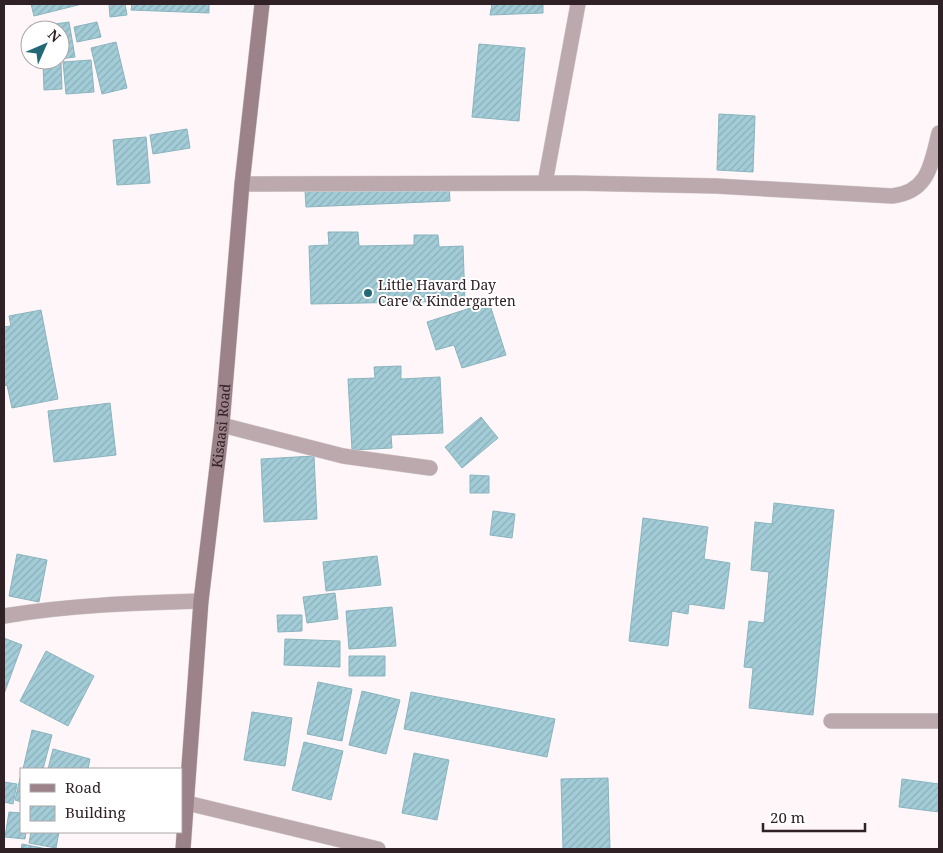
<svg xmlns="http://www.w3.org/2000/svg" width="943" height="853" font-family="'Noto Serif',serif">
  <defs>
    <pattern id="building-hatch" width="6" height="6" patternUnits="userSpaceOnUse" patternTransform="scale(1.25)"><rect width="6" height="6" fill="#a2ccd7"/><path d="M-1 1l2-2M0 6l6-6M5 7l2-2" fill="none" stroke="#8cafb8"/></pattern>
  </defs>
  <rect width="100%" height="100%" fill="#fef6f8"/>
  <path fill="url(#building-hatch)" stroke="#8ab4be" d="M31 4H82L34 16Z
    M109 4H125L127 15 110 17Z
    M132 4H209V13L131 10Z
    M492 4H543V13L490 15Z
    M69 22 75 57 60 59V30H49L48 25Z
    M97 22 101 37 77 42 74 27Z
    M116 42 127 88 102 94 91 48Z
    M479 44 525 48 519 121 472 117Z
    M91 60 94 92 66 94 63 62Z
    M61 63 62 89 44 90 43 64Z
    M719 114 755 116 753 172 717 170Z
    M187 129 190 148 153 154 150 135Z
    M146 137 150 183 117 185 113 140Z
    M449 184 450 201 306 207 305 191Z
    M328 232H358L359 246 414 245V235H438L439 247 463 246 465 301 311 304 309 246 329 245Z
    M489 302 506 355 462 368 454 345 436 350 427 322Z
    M41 310 58 399 12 408 7 385 4 386V327L11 326 9 316Z
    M401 366V379L440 377 443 433 391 435 392 448 352 450 348 379 375 378 374 367Z
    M110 403 116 455 54 462 48 411Z
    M481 417 498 438 462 468 445 447Z
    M314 456 317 519 264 522 261 459Z
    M470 475 489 476V493H470Z
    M774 503 834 510 813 715 749 708 753 668 744 667 749 621 764 623 769 572 751 570 755 522 772 524Z
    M493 511 515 514 512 538 490 535Z
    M643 518 708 527 704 559 730 563 724 609 689 604 688 614 672 611 668 646 629 641Z
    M17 554 47 560 39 602 9 596Z
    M377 556 381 585 326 591 323 562Z
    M335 593 338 619 307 623 303 597Z
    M392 607 396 646 349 649 346 611Z
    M277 615H302V631L278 632Z
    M4 638 22 645 4 694Z
    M285 639 340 641V667L284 665Z
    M46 651 94 676 68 726 20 701Z
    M349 656H385V676H349Z
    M318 682 352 689 342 741 307 734Z
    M362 691 400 700 386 754 349 745Z
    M411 692 555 719 547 757 404 729Z
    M252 712 292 718 285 766 244 760Z
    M32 730 52 735 43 769H23Z
    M304 742 343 751 331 800 292 790Z
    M53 749 90 759 88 769H48Z
    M414 753 449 760 437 820 402 813Z
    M21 774V802L15 800Z
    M608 778 610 849H563L561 779Z
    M902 779 939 784V812L899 807Z
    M4 782 17 784 13 804 4 802Z
    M9 812 21 813V832H26L25 839 5 837Z
    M31 832H59L56 848 29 843Z
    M22 844 47 849H21Z"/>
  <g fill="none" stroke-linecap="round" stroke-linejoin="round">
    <defs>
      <path id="lane" d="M545 183 578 4
        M222 425 343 456 430 468"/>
      <path id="street" d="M242 184 572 183 716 186 892 196C929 192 931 164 939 133
        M4 616C69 605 135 603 201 601
        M831 721H939
        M187 803 378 849"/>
      <g id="secondary">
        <path id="s1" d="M183 849 201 601 222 425 242 184 262 4"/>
      </g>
    </defs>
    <use href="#lane" stroke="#d9d0d2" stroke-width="16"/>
    <use href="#street" stroke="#d9d0d2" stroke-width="16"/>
    <use href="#secondary" stroke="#d9d0d2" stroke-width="16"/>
    <use href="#lane" stroke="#bba9ae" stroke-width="15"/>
    <use href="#street" stroke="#bba9ae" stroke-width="15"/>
    <use href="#secondary" stroke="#9c838a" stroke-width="15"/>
  </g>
  <circle fill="#226877" stroke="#fff" stroke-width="2" cx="368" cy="293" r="5"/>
  <g text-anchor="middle" stroke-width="4" stroke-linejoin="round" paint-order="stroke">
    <g font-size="14" fill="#2f2125" stroke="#fff" text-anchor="start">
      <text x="378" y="290">Little Havard Day<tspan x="378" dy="16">Care &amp; Kindergarten</tspan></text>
    </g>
    <g font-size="14" fill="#2f2125" stroke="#fff">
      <text dy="5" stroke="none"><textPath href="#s1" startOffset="425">Kisaasi Road</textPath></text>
    </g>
  </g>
  <rect width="943" height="853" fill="none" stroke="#2f2125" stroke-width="10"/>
  <rect x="20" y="768" width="162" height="65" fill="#ffffff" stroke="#aca6a8"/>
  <rect x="30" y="784" width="25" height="8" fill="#9c838a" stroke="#aca6a8"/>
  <text x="65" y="793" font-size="15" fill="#2f2125">Road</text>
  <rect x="30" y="806" width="25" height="15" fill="url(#building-hatch)" stroke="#aca6a8"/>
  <text x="65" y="818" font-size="15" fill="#2f2125">Building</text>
  <g transform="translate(45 45) rotate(45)"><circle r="24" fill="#ffffff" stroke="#aca6a8"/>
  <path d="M0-4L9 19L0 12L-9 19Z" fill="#226877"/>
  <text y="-8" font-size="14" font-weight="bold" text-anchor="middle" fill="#2f2125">N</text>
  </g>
  <path d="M763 823v8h102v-8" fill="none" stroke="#2f2125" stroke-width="2.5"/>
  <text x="770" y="823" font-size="15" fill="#2f2125" stroke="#ffffff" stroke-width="4" paint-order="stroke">20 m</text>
</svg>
